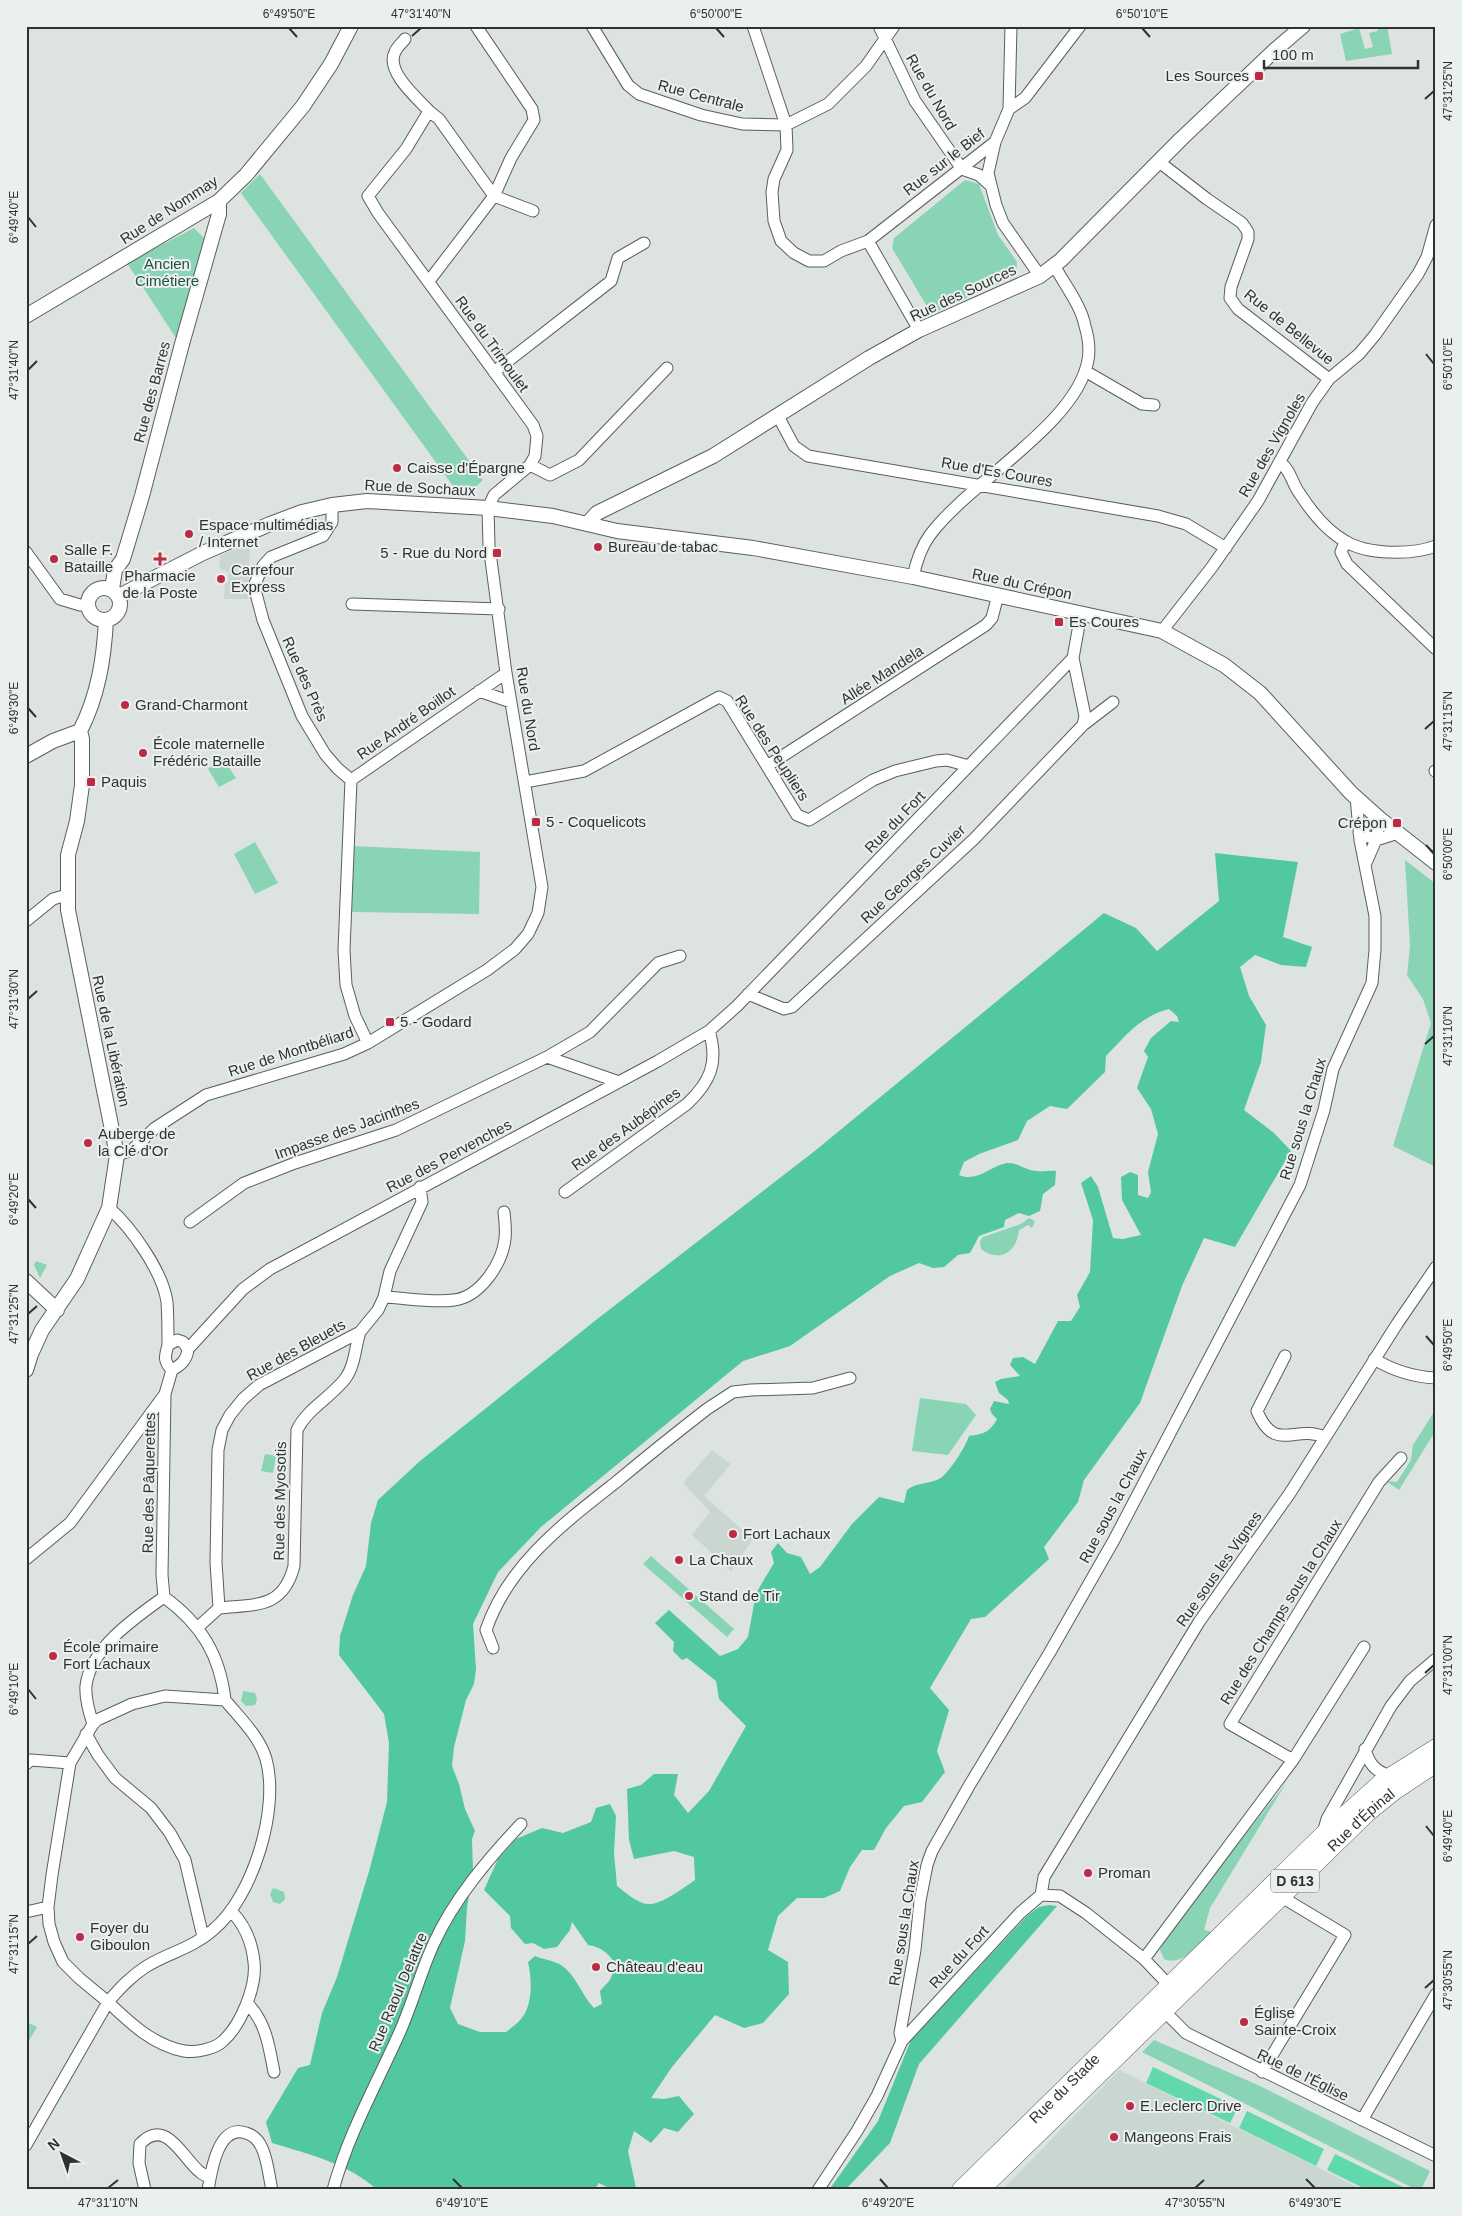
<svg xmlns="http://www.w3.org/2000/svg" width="1462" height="2216" font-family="Arial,sans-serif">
  <rect width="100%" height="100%" fill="#dde3e0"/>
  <path fill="#cad7d1" d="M250 542 248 599H224L225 583H228L229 573 219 568 220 556Z
    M712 1450 731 1464 704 1496 753 1539 731 1571 692 1535 710 1512 683 1483Z
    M1119 2070 1363 2190H1002Z"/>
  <path fill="#88d4b5" d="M1381 26H1387L1392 54 1346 61 1340 34 1359 28 1365 49 1373 47 1369 33 1377 31Z
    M260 174 483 480 465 497H461L241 193Z
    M965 180 979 184 998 235 1017 262 1016 275 935 312 928 308 892 248 894 238Z
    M194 228 205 239 178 341 127 263Z
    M219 761 228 766 236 778 219 787 208 769Z
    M255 842 278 883 255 894 234 854Z
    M353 846 480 852 479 914 352 912Z
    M1405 860 1436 884V1167L1393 1146 1431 1023 1423 999 1407 975 1410 946Z
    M1029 1218 1035 1221 1032 1228 1028 1225 1019 1230C1017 1251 1001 1264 981 1249L980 1241 983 1237 1021 1224Z
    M36 1261 47 1265 40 1278 34 1265Z
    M920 1398 966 1404 976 1415 948 1455 912 1451Z
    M1436 1409V1430L1399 1490 1386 1481 1397 1482 1411 1460 1413 1445Z
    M265 1454 276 1456 273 1473 261 1471Z
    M651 1556 734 1629 727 1637 643 1564Z
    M243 1691 255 1693 257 1699 255 1705 246 1706 241 1701Z
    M1286 1783 1210 1908 1204 1930 1213 1932C1200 1943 1183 1967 1164 1959L1160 1950 1165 1937Z
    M273 1888 284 1892 285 1899 280 1904 273 1902 270 1894Z
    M26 2022 37 2027 27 2044 26 2043Z
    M1154 2040 1258 2085 1430 2171 1421 2190H1417L1142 2052Z"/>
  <path fill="#51c89e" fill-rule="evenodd" d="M1215 853 1298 862 1283 937 1312 947 1306 967 1281 965 1255 955 1240 967 1249 996 1266 1025 1261 1062 1244 1110 1274 1133 1291 1151 1235 1247 1204 1238 1182 1286 1140 1403 1084 1480 1078 1502 1044 1547 1049 1559 985 1617 971 1619 930 1688 949 1710 937 1751 945 1772 922 1802 904 1806 886 1828 874 1850H862L850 1867 840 1891 824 1898H797L778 1916 768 1950 788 1962 789 1994 763 2023 744 2028 715 2015 672 2067 651 2098 664 2099 679 2096 694 2114 678 2132 664 2128 651 2143 634 2131 628 2151 636 2188 634 2190H613L599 2183 594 2190H377C350 2164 308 2154 272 2143L266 2122 298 2068 310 2065 322 2013 337 1977 370 1868 387 1802 389 1743 384 1714 339 1655 340 1636 353 1595 366 1566 371 1523 378 1500 420 1461 596 1320 816 1150 1104 913 1136 928 1157 951 1219 901ZM1169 1009 1177 1016 1179 1022 1171 1021 1151 1038 1144 1051 1148 1057 1137 1088 1151 1109 1158 1134 1148 1172 1151 1192 1148 1198 1138 1195V1175L1130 1172 1121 1177 1122 1200 1141 1235 1123 1239 1113 1238 1098 1187 1091 1176 1081 1183 1093 1220 1090 1272 1077 1295 1080 1307 1071 1321H1058L1035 1364 1023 1357 1013 1358 1010 1365 1020 1376 1001 1379 995 1382 999 1393 1008 1400 1009 1404 994 1401 990 1409 992 1414 997 1419C990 1432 984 1434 969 1436 966 1446 947 1477 937 1480 927 1484 915 1483 907 1490L904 1503 879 1497 852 1524 820 1567 810 1574 801 1557 787 1553 778 1543 771 1552 774 1563 756 1593 748 1637 738 1649 720 1656 669 1610 655 1623 674 1642 673 1651 682 1660 687 1658 716 1681 719 1699 746 1726 709 1791 688 1813 674 1795 678 1774H654L641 1785 627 1789 629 1840 634 1859 674 1851 694 1857 695 1880C685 1887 660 1906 647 1904 637 1903 625 1892 617 1886L614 1853 616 1816 610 1804 596 1808 591 1822 563 1833 542 1828 516 1839 498 1859 484 1890 510 1916 511 1928 525 1944 533 1943 544 1949 557 1947 570 1930 572 1922 588 1945C602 1947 609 1954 616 1965L610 1980 600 1991 602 2004 594 2008C582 1996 574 1970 557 1963 550 1960 542 1959 535 1956L528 1962C532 1978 533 2006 521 2019 517 2024 511 2028 506 2032H480L458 2024 450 2008 465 1941 467 1908 473 1871 472 1839 475 1831 465 1809 459 1784 452 1766 454 1747 466 1700 474 1684 476 1669 473 1624 498 1572 541 1527 743 1361 790 1346 890 1276 919 1263 933 1268 944 1267 958 1255 970 1253 979 1236 1004 1227 1005 1220 1019 1213 1029 1216 1040 1211 1043 1194 1055 1185 1056 1171C1049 1170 1043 1172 1037 1171 1026 1171 1018 1162 1007 1163 990 1166 977 1183 959 1175L964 1162 979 1154 1018 1140 1027 1121 1050 1106 1067 1109 1105 1072 1106 1056C1125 1036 1141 1016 1169 1009Z
    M1049 1905 1057 1906 919 2064 890 2143 845 2190H829L878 2121 911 2040 1027 1916 1039 1907Z"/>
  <path fill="#62d8ad" d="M1153 2067 1238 2107 1230 2123 1146 2083Z
    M1247 2111 1324 2149 1316 2166 1239 2128Z
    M1335 2154 1409 2190H1367L1327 2170Z"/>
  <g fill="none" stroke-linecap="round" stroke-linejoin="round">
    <defs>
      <path id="minor" d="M592 26 628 85 639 94 701 115 742 124 786 125 828 104 866 66 894 26
        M753 26 786 125 787 150 774 179 772 192 774 221 781 241 794 253 809 261H824L841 251 868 241 995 142 1009 109 1025 98 1080 26
        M879 26 915 101 962 169
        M405 39C402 43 397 47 395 52 385 71 417 98 429 111
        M1009 109 1011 26
        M995 142 988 173 996 205 1003 223 1040 276
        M1158 161 1207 199 1242 223 1248 232V239L1231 287 1230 298 1238 309 1329 379
        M962 169 979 175 991 186
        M494 196 533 211
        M868 241 919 330
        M429 281 494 196 511 158 534 120 532 109 476 26
        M1085 371 1142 404 1154 405
        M494 372 611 281 618 258 644 243
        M778 416 794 446 808 456 1158 516 1186 524 1226 548
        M1280 462C1292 472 1291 482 1300 494 1311 511 1327 531 1345 541 1367 555 1412 555 1436 546
        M530 465 550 475 579 460 667 368
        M332 505V522L323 536 271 557 263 566 254 586 263 620 302 716 325 754 337 768 351 780 344 950 346 985 355 1016 368 1043
        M1345 542 1341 552 1347 564 1436 649
        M26 552 60 599 80 605H87
        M913 577C916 563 921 547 930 535 969 482 1077 424 1088 360 1090 349 1088 336 1085 326 1081 305 1064 284 1054 265
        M352 604 499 609
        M1162 631 1212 567 1258 501 1312 403 1329 379 1359 354 1375 335 1418 274 1427 257 1436 225
        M479 691 511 702
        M1083 725 1113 702
        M767 766 986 625 992 618 998 595
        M1435 771H1436
        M351 780 506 673
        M525 782 584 771 719 697 727 701 797 815 809 820 873 780 895 771 936 761 947 760 969 766
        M1380 819 1368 824 1359 833 1376 840 1398 833
        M1365 865 1376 840 1380 819
        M26 921 53 899 67 895
        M748 994 784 1009 792 1007 974 839 1083 725 1085 716 1073 658 1081 614
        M547 1057 590 1032 658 963 680 956
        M117 1155 132 1150 155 1128 206 1095 344 1054 368 1043 487 970 515 949 528 934 538 913 542 887 506 673 489 545 488 508 494 495 530 465 535 456 537 436 533 425 378 213 368 196 406 149 429 111 439 119 494 196
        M565 1192 687 1104C710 1082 719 1063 709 1031
        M109 1208C131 1227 163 1272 167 1302 168 1316 168 1331 168 1345
        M190 1222 244 1183 295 1163 396 1130 547 1057 619 1082
        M384 1297C405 1298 433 1303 454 1300 480 1297 502 1264 505 1239 506 1231 505 1221 504 1212
        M177 1340 183 1342 188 1349C187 1360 181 1365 172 1370 163 1361 165 1356 168 1345Z
        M188 1349 243 1289 270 1269 658 1061 709 1031 737 1006 1073 658
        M1285 1356 1257 1411C1275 1454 1294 1424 1325 1437
        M1374 1359C1394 1371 1413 1377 1436 1378
        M26 1559 70 1523 165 1394
        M164 1597 162 1575 165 1394 172 1370
        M219 1608C256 1604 283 1609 294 1566L297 1430C307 1409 330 1398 345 1379 355 1366 355 1347 360 1332
        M197 1628 219 1608 216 1562 218 1450 222 1430 230 1415 243 1399 259 1385 360 1332 378 1310 384 1297 390 1271 422 1202 420 1187
        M493 1648 486 1630C508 1565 564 1523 615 1483 645 1458 676 1433 707 1409L733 1392 751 1390 813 1388 850 1378
        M165 1696 225 1700C239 1717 260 1737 266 1759 280 1808 253 1897 213 1930 191 1949 170 1952 147 1966 131 1976 120 1988 108 2002L79 1978 63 1962 54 1942 49 1924 48 1907 52 1875 70 1763 93 1724 97 1720 132 1704Z
        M93 1724C89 1712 85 1698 86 1686 90 1648 136 1617 164 1597 201 1624 220 1655 225 1700
        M86 1734 98 1755 115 1778 151 1808 170 1833 185 1860 203 1937
        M1365 1749C1369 1764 1375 1771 1390 1776
        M1293 1760 1364 1647
        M26 1764 31 1760 70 1763
        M1323 1833 1327 1819 1391 1706 1410 1681 1436 1659
        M1041 1895 1044 1877 1199 1622 1290 1493 1397 1324 1436 1267
        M1041 1895 1060 1896 1086 1913 1144 1959 1165 1981 1169 1988 1168 1993
        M26 1912 48 1907
        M1144 1959 1293 1760 1230 1724 1379 1482 1401 1458
        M247 2003C266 2022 269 2046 274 2072
        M1164 2011 1186 2033 1436 2156
        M902 2041 900 2033 915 1950 920 1901 927 1865 932 1851 969 1786 1050 1652 1114 1540 1300 1185 1324 1110 1333 1069 1372 983 1375 950V916L1360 840 1356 797
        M1262 2072 1345 1935 1280 1896
        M1362 2120 1436 1994
        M26 2145 108 2002C130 2023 153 2045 184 2051 195 2053 215 2049 223 2041 241 2025 257 1986 254 1962 252 1942 245 1925 231 1911
        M145 2190 139 2163 140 2144C166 2116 183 2159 200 2172 203 2175 207 2176 210 2178
        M208 2190C211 2172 218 2123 246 2133 253 2135 259 2141 262 2148 268 2161 269 2177 272 2190
        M333 2190C348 2135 375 2087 398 2036 412 2006 420 1973 434 1943 454 1899 488 1859 521 1824
        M818 2190 857 2131 877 2096 902 2041 1020 1913 1041 1895"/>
      <path id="tertiary" d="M26 316 219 201 246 175 303 106 331 64 351 26
        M588 523 597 513 713 456 869 358 919 330 1040 276 1061 260 1181 139 1275 50 1303 26
        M88 604a16 16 0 1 1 32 0a16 16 0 1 1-32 0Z
        M112 589 115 570 123 559 142 496 182 344 219 214V201
        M119 596 203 553 270 524 302 512 332 505 367 501 488 508 553 516 617 531 753 548 913 577 1162 631 1224 665 1260 693 1351 793 1380 819 1436 863
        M80 731C98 696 104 659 106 620
        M26 756 53 741 80 731
        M26 1281 57 1310
        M26 1370 31 1354 42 1330 77 1279 109 1208 117 1155 68 910V855L77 821 82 785V739L80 731"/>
      <g id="primary">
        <path id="s1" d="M961 2190 1323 1835 1382 1782 1436 1748"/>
        <path id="s2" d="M980 2190 1368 1812 1394 1791 1436 1763"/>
      </g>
    </defs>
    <use href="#minor" stroke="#5a5f5c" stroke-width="13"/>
    <use href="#tertiary" stroke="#5a5f5c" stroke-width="16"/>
    <use href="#primary" stroke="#5a5f5c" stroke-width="19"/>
    <use href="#minor" stroke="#fff" stroke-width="11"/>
    <use href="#tertiary" stroke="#fff" stroke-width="14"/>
    <use href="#primary" stroke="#fff" stroke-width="18"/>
  </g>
  <path fill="none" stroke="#303231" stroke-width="2" d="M289 28 297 37M716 28 724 37M1142 28 1150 37M412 36 421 28M1425 99 1434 91M28 217 36 227M1426 354 1434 364M28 370 37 361M28 708 36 717M1425 729 1434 721M1426 845 1434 854M28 999 37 991M1425 1044 1434 1036M28 1199 36 1208M28 1314 37 1306M1426 1336 1434 1345M1425 1673 1434 1665M28 1689 36 1699M1426 1826 1434 1836M28 1944 37 1936M1425 1988 1434 1980M453 2179 462 2188M880 2179 888 2188M1306 2179 1315 2188M108 2188 118 2180M1195 2188 1204 2180"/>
  <g fill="#bc2b44" stroke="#eaf0ee" stroke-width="2">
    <rect x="1254" y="71" width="10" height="10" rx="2.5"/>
    <circle cx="397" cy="468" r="5"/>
    <circle cx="189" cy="534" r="5"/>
    <circle cx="598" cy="547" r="5"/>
    <rect x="492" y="548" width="10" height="10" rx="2.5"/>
    <circle cx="54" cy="559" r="5"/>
    <path d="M157.5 551.5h5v5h5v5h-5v5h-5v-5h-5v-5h5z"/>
    <circle cx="221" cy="579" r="5"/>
    <rect x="1054" y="617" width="10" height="10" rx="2.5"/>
    <circle cx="125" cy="705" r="5"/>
    <circle cx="143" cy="753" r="5"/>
    <rect x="86" y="777" width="10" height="10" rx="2.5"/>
    <rect x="531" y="817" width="10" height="10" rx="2.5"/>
    <rect x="1392" y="818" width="10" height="10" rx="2.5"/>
    <rect x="385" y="1017" width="10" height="10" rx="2.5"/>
    <circle cx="88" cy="1143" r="5"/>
    <circle cx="733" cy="1534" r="5"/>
    <circle cx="679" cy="1560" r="5"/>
    <circle cx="689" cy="1596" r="5"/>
    <circle cx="53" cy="1656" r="5"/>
    <circle cx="1088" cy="1873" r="5"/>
    <circle cx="80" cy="1937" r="5"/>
    <circle cx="596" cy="1967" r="5"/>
    <circle cx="1244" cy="2022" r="5"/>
    <circle cx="1130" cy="2106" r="5"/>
    <circle cx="1114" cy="2137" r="5"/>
  </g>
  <g text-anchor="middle" stroke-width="4" stroke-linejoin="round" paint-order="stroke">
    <rect fill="#eaf0ee" stroke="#686b6a" stroke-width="1" x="1271" y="1869.5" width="48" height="23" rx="4"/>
    <g font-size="14" font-weight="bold" fill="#303231">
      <text x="1295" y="1886">D 613</text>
    </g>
    <g font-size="15" fill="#303231" stroke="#eaf0ee" text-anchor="start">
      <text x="1249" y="81" text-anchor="end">Les Sources</text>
      <text x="407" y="473">Caisse d'Épargne</text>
      <text x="199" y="530">Espace multimédias<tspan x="199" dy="17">/ Internet</tspan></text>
      <text x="608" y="552">Bureau de tabac</text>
      <text x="64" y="555">Salle F.<tspan x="64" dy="17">Bataille</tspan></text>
      <text x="487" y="558" text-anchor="end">5 - Rue du Nord</text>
      <text x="231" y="575">Carrefour<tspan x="231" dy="17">Express</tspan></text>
      <text x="160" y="581" text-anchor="middle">Pharmacie<tspan x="160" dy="17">de la Poste</tspan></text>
      <text x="1069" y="627">Es Coures</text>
      <text x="135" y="710">Grand-Charmont</text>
      <text x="153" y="749">École maternelle<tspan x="153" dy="17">Frédéric Bataille</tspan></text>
      <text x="101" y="787">Paquis</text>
      <text x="546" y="827">5 - Coquelicots</text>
      <text x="1387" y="828" text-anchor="end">Crépon</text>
      <text x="400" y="1027">5 - Godard</text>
      <text x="98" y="1139">Auberge de<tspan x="98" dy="17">la Clé d'Or</tspan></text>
      <text x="743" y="1539">Fort Lachaux</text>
      <text x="689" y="1565">La Chaux</text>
      <text x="699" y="1601">Stand de Tir</text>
      <text x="63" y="1652">École primaire<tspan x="63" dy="17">Fort Lachaux</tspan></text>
      <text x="1098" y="1878">Proman</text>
      <text x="90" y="1933">Foyer du<tspan x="90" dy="17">Giboulon</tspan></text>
      <text x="606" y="1972">Château d'eau</text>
      <text x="1254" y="2018">Église<tspan x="1254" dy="17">Sainte-Croix</tspan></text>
      <text x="1140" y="2111">E.Leclerc Drive</text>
      <text x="1124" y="2142">Mangeons Frais</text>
    </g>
    <g font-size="15" fill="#303231" stroke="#eaf0ee">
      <text transform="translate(931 92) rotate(60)" y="5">Rue du Nord</text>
      <text transform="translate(701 96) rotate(15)" y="5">Rue Centrale</text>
      <text transform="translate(944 162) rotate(-38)" y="5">Rue sur le Bief</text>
      <text transform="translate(169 210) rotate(-33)" y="5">Rue de Nommay</text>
      <text transform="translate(963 293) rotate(-25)" y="5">Rue des Sources</text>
      <text transform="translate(1289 327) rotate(39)" y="5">Rue de Bellevue</text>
      <text transform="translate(492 344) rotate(54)" y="5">Rue du Trimoulet</text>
      <text transform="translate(152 392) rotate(-75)" y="5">Rue des Barres</text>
      <text transform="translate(1272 445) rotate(-60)" y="5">Rue des Vignoles</text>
      <text transform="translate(997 472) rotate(10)" y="5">Rue d'Es Coures</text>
      <text transform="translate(420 488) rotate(3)" y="5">Rue de Sochaux</text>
      <text transform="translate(1022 584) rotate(12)" y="5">Rue du Crépon</text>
      <text transform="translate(882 675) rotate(-33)" y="5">Allée Mandela</text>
      <text transform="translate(305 679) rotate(66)" y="5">Rue des Près</text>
      <text transform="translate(528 709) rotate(81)" y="5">Rue du Nord</text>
      <text transform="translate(406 723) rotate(-35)" y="5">Rue André Boillot</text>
      <text transform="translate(772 748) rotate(57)" y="5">Rue des Peupliers</text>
      <text transform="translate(895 822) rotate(-46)" y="5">Rue du Fort</text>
      <text transform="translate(913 874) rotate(-43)" y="5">Rue Georges Cuvier</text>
      <text transform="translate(111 1041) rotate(78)" y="5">Rue de la Libération</text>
      <text transform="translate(291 1052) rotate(-18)" y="5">Rue de Montbéliard</text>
      <text transform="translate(1303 1119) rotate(-73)" y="5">Rue sous la Chaux</text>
      <text transform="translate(347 1129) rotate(-20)" y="5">Impasse des Jacinthes</text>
      <text transform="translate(626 1129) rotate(-36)" y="5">Rue des Aubépines</text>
      <text transform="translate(449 1156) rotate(-28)" y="5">Rue des Pervenches</text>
      <text transform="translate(296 1350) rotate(-29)" y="5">Rue des Bleuets</text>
      <text transform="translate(149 1483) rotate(-89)" y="5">Rue des Pâquerettes</text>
      <text transform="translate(280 1501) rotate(-89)" y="5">Rue des Myosotis</text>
      <text transform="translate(1113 1506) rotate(-62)" y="5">Rue sous la Chaux</text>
      <text transform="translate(1219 1569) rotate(-55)" y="5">Rue sous les Vignes</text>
      <text transform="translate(1281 1612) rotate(-58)" y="5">Rue des Champs sous la Chaux</text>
      <text dy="5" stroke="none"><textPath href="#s2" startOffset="531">Rue d'Épinal</textPath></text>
      <text transform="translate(904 1923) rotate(-81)" y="5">Rue sous la Chaux</text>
      <text transform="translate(959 1957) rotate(-47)" y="5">Rue du Fort</text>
      <text transform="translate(398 1992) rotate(-67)" y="5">Rue Raoul Delattre</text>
      <text transform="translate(1303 2075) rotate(26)" y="5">Rue de l'Église</text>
      <text dy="5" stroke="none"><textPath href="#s1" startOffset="145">Rue du Stade</textPath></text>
    </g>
    <g font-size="15" fill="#225241" stroke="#eaf0ee">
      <text x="167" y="269">Ancien<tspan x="167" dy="17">Cimétiere</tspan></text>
    </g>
  </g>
  <rect width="1462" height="2216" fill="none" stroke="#eaf0ee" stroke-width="55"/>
  <g transform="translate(62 2154) rotate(319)" stroke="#eaf0ee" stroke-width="4" paint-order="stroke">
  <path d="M0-4L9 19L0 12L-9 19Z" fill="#303231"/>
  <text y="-8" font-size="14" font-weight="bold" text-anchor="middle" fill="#303231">N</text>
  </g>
  <path d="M1264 60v8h154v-8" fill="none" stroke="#303231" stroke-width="2.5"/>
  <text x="1272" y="60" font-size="15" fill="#303231" stroke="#eaf0ee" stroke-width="4" paint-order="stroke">100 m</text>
  <rect x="28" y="28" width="1406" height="2160" fill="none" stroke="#303231" stroke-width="2"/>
  <g font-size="12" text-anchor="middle" fill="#303231">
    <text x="289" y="18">6°49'50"E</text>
    <text x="421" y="18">47°31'40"N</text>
    <text x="716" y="18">6°50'00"E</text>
    <text x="1142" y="18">6°50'10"E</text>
    <text transform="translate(1448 91) rotate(-90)" y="4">47°31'25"N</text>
    <text transform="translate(14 217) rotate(-90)" y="4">6°49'40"E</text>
    <text transform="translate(1448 364) rotate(-90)" y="4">6°50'10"E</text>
    <text transform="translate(14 370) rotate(-90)" y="4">47°31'40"N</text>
    <text transform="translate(14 708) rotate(-90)" y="4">6°49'30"E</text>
    <text transform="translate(1448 721) rotate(-90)" y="4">47°31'15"N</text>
    <text transform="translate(1448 854) rotate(-90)" y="4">6°50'00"E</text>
    <text transform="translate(14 999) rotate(-90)" y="4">47°31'30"N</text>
    <text transform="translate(1448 1036) rotate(-90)" y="4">47°31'10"N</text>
    <text transform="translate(14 1199) rotate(-90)" y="4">6°49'20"E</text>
    <text transform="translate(14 1314) rotate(-90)" y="4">47°31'25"N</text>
    <text transform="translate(1448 1345) rotate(-90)" y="4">6°49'50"E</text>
    <text transform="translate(1448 1665) rotate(-90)" y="4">47°31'00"N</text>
    <text transform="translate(14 1689) rotate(-90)" y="4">6°49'10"E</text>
    <text transform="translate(1448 1836) rotate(-90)" y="4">6°49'40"E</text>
    <text transform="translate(14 1944) rotate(-90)" y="4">47°31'15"N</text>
    <text transform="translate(1448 1980) rotate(-90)" y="4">47°30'55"N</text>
    <text x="108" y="2207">47°31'10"N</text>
    <text x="462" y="2207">6°49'10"E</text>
    <text x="888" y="2207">6°49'20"E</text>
    <text x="1195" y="2207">47°30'55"N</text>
    <text x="1315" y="2207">6°49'30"E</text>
  </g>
</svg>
